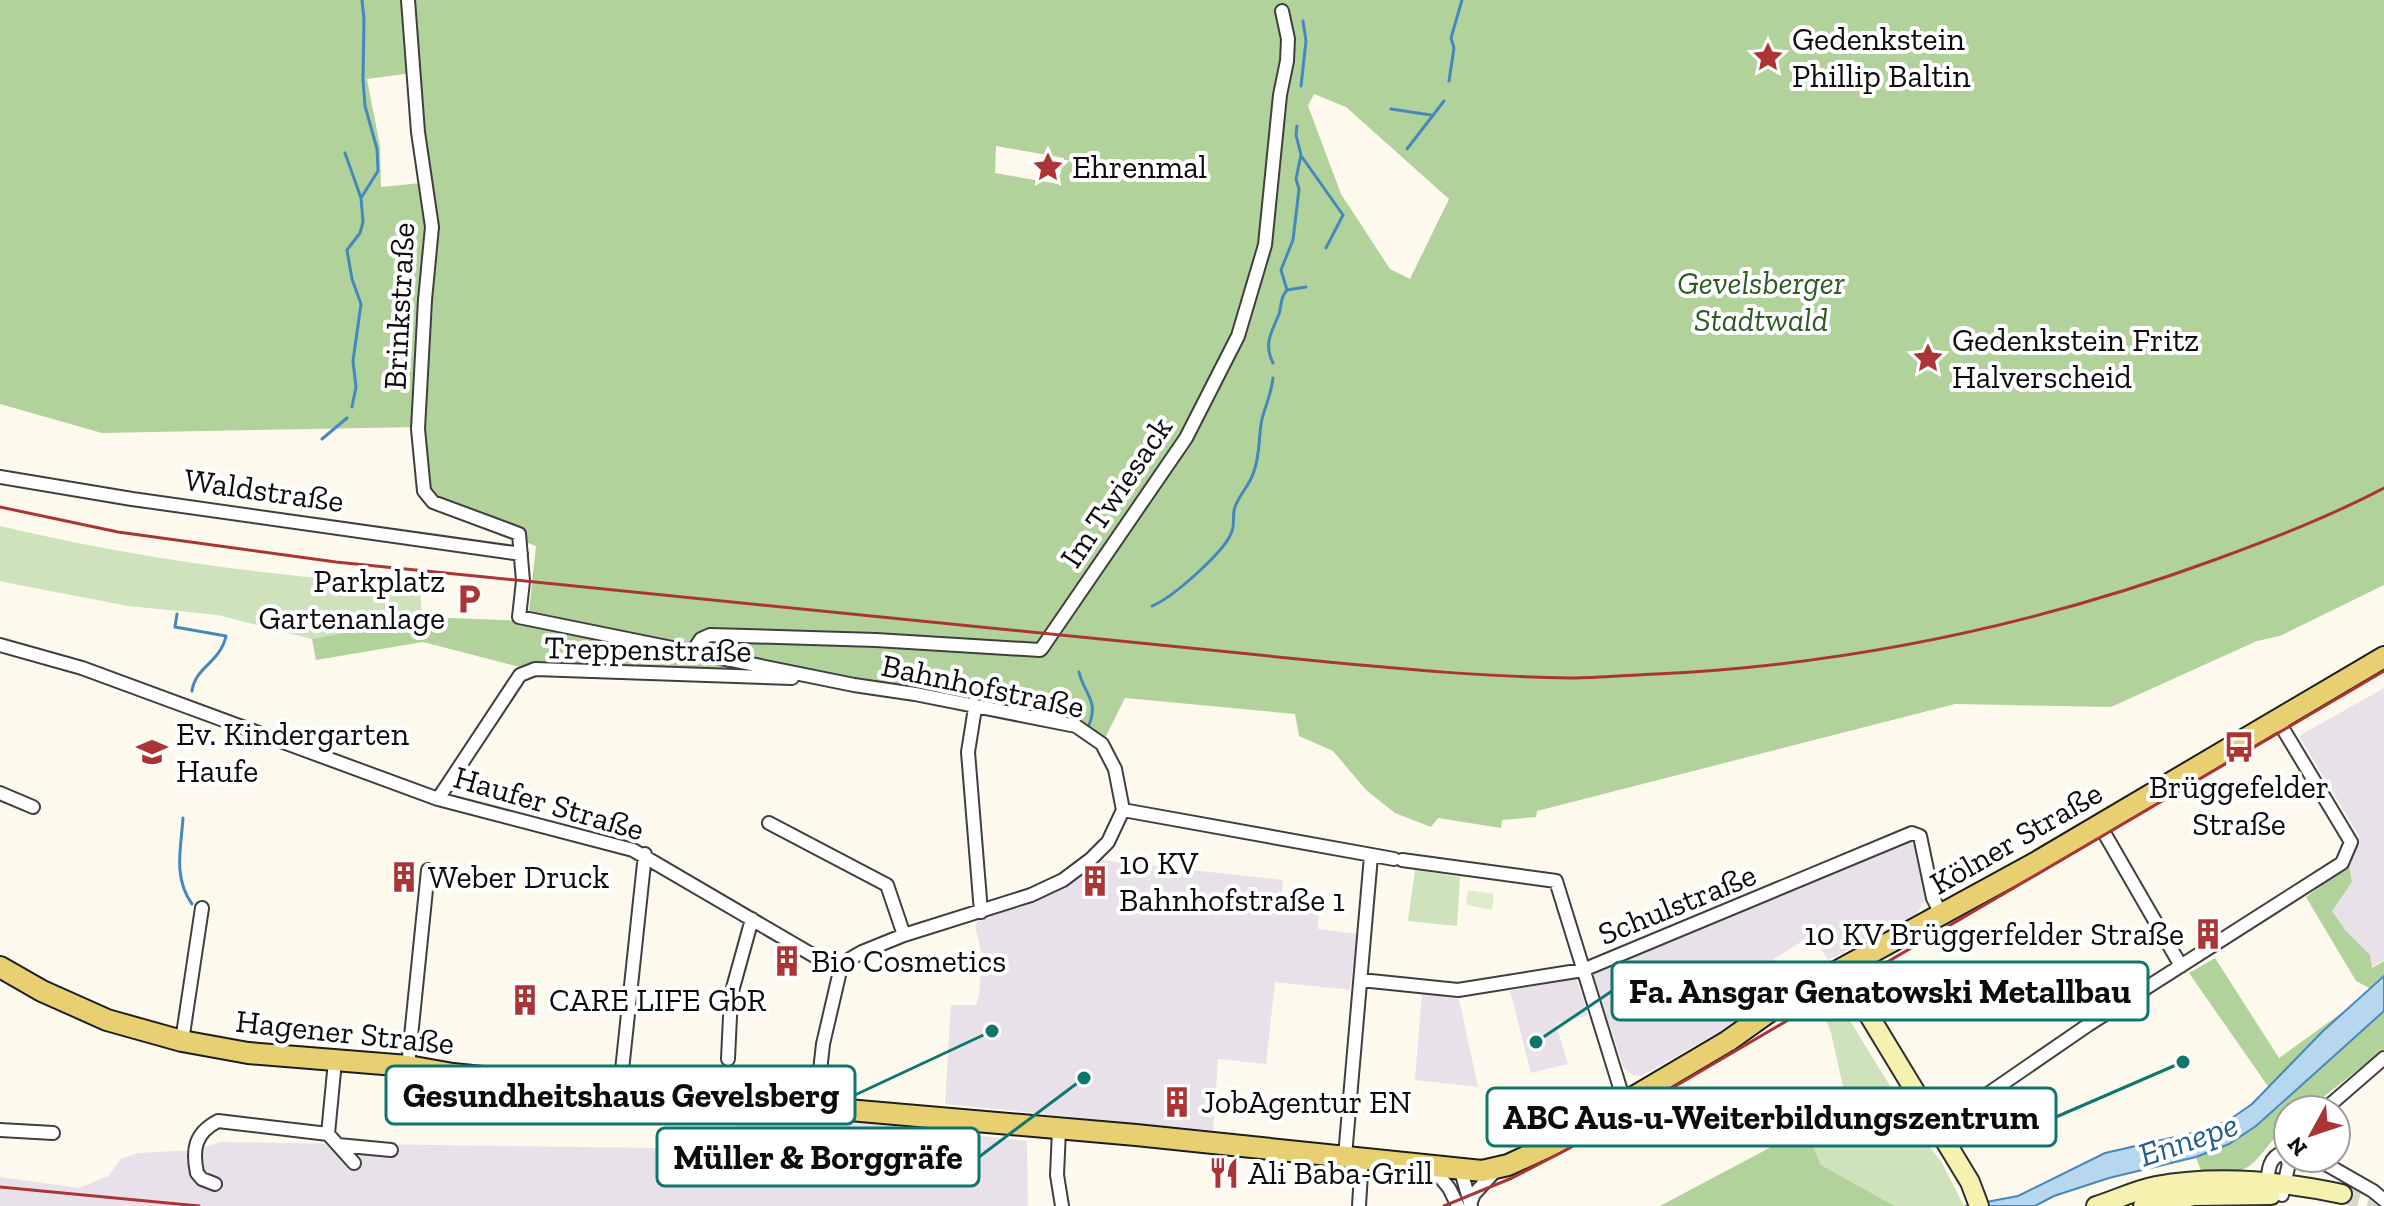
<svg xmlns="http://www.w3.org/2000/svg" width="2384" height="1206" font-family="'Zilla Slab',serif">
  <rect width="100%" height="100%" fill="#fdfaed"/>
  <path fill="#e9e1ea" d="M2384 688V960L2359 974 2306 897 2349 866 2359 836 2299 736Z
    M1909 841 1916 844 1923 874 1925 899 1916 915 1828 960 1812 935 1752 973 1746 965 1715 986 1737 1022 1641 1076 1633 1075 1624 1068 1592 974 1701 923 1817 875Z
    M1091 859 1283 880 1281 895 1320 898 1318 929 1357 934 1350 990 1275 982 1266 1064 1218 1059 1213 1131 945 1104 951 1005H976L979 996 982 954 975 927 981 912 1006 903Z
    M1576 977 1588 1015 1556 1024 1568 1064 1531 1073 1510 991Z
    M1422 994 1459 999 1478 1087 1415 1080Z
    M736 1109 1027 1141 1028 1206H0V1177L79 1188 108 1176 121 1159 138 1153 195 1150 221 1142 734 1149Z"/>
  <path fill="#cee3bb" d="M0 526C138 559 279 577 420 587L422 617 312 639 218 615 128 606 14 584 0 581Z
    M1415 870 1460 877 1457 926 1408 921Z
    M1831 1005 1841 1006 1920 1135 1941 1161 1964 1206H1895L1821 1165 1805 1130 1848 1108 1831 1033 1822 1010Z"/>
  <path fill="#b2d29c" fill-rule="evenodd" d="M0 0H2384V585L2280 636 2257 641 2111 707 1955 704 1537 811 1536 817 1502 820 1501 828 1438 818 1431 827 1395 813 1366 790 1333 751 1299 736 1295 714 1125 698 1102 744 1089 733 828 680 531 670 423 642 316 660 312 639 422 617 528 621 536 546 432 505 427 490 419 427 102 433 0 404ZM412 73 421 183 381 187 380 146 367 79ZM1314 94 1346 107 1449 199 1410 279 1390 269 1341 194 1308 106ZM996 146 1064 158 1058 184 995 173Z
    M2349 866 2352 882 2332 911 2345 930 2370 955 2372 968 2384 961V1049L2307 1110H2288V1124C2273 1135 2257 1167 2241 1170 2229 1173 2214 1171 2201 1171L2196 1157 2229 1144 2281 1105 2189 973 2215 958 2279 1058 2369 993V988L2356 981 2306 897Z
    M1805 1129 1821 1165 1895 1206H1660Z"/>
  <path fill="#dfebcb" d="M1468 890 1494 894 1492 910 1466 905Z"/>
  <path fill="#b7d7ee" stroke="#4788bc" stroke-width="2" d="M2384 976V1011L2256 1126 2229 1144 2196 1157 2109 1178 2054 1196 2035 1206H1965L2018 1196 2105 1153 2210 1129 2232 1118 2252 1104 2323 1031Z"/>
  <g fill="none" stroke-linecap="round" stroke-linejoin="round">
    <path stroke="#4788bc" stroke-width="3" d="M1449 81 1454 48 1451 38 1462 0
      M1301 86 1306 41 1303 21
      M1391 109 1431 115
      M1407 149 1444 101
      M345 153 361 198
      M1302 157 1343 215 1326 248
      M1287 290 1306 287
      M1273 363C1263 343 1272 332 1279 314 1282 304 1280 298 1287 290L1281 270 1293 240 1299 189 1296 179 1301 155 1296 135 1297 126
      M352 407 356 387 353 361 361 304 352 279 347 250 360 233 363 222 361 198 378 171 377 149 365 106 363 80 364 19 362 0
      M322 439 347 418
      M1152 606C1172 598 1226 551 1232 531 1235 523 1232 514 1235 507 1239 495 1249 486 1253 474 1261 454 1258 437 1262 419 1266 404 1271 395 1273 378
      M177 614 175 627 226 636C220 663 195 667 192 691
      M1079 672C1084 694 1099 700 1089 725
      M183 818C181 848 173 878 192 904"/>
    <path stroke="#d9d6cb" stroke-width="12" stroke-dasharray="12 6" stroke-linecap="butt" d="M727 1081 728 1059"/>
    <path stroke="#d9d6cb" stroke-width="18" stroke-dasharray="18 9" stroke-linecap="butt" d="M2342 1194 2382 1206"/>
    <defs>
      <path id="street" d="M408 0 418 132 432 227 425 300 418 429 424 491 433 502 519 534 523 581 519 617 854 685 915 694 1076 726 1102 744 1115 769 1123 810 1108 842 1091 859 1063 880 1031 895 904 935 862 952 850 959 840 971 823 1044 816 1107
        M0 477 132 499 521 554
        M0 645 82 668 438 799 633 850 840 971
        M693 651 701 639 710 635 876 640 1040 650 1042 648 1186 438 1238 336 1265 245 1280 95 1287 61 1288 39 1282 11
        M975 708 968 752 981 912
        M0 793 33 807
        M438 799 520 675 535 669 792 678
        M1123 810 1394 859
        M769 823 887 885 904 935
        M2099 824 2181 966
        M1402 860 1556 881 1621 1091 1628 1102
        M1361 980 1458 990 1583 970 1912 833 1920 836 1933 898 1942 916
        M182 1041 202 908
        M728 1059 731 995 752 919
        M408 1066 428 870
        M620 1089 645 854
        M726 1099 727 1081
        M2324 1110 2384 1058
        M1963 1111 2088 1025 2342 863 2351 842 2277 719
        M0 1130 53 1133
        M1059 1130 1057 1175 1062 1206
        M328 1134 335 1061
        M338 1145 391 1150
        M1345 1156 1371 856
        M2324 1163 2373 1191 2384 1200
        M1432 1167 1449 1188 1458 1206
        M1461 1171 1471 1206
        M215 1184 202 1179 197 1173C192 1149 195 1133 218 1121L328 1134 354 1163
        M2267 1187C2268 1172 2268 1157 2284 1152L2288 1143
        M2282 1195 2289 1163 2284 1152
        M1470 1204 1474 1194 1497 1169
        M1359 1206 1362 1157"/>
      <path id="secondary" d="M1841 969 1860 990 1870 1017 1970 1182 1979 1206
        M1794 997 1828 994 1853 1003
        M2096 1206C2116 1200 2135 1190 2156 1186 2217 1175 2282 1181 2342 1194
        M2143 1206 2194 1196 2271 1195"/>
      <path id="primary" d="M0 967 42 991 107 1020 182 1041 248 1053 408 1066 453 1074 550 1084 1136 1135 1482 1171 1508 1165 1554 1144 1728 1041 1790 997 2035 863 2384 657"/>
    </defs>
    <use href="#street" stroke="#3f3f3f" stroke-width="16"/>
    <use href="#secondary" stroke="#2e2e2e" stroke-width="22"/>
    <use href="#primary" stroke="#1d1d1d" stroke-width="24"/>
    <use href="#street" stroke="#fff" stroke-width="12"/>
    <use href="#secondary" stroke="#f5f1af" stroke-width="18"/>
    <use href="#primary" stroke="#e8d072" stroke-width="20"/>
    <path stroke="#ab3535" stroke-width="3" d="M0 507 118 532 336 562 1318 661C1402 669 1486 677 1571 678 1599 678 1628 675 1656 674 1847 665 2037 625 2217 559 2274 538 2331 516 2384 488
      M0 1187 199 1206
      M1444 1206 1512 1178 1568 1149 2384 671"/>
  </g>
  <defs>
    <symbol id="sight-bare" viewBox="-9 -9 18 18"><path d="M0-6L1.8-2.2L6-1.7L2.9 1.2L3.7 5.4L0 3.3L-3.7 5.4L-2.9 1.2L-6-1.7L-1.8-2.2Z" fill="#ab3535" stroke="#fff" stroke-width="2.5" paint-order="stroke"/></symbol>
    <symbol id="parking-bare" viewBox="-9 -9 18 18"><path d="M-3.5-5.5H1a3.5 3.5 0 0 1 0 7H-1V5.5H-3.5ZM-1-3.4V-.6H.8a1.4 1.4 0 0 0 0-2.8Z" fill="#ab3535" stroke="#fff" stroke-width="2.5" paint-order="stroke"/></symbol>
    <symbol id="bus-bare" viewBox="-9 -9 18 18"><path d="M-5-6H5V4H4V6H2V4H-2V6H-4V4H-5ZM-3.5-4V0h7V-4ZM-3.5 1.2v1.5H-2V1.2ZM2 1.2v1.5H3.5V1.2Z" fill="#ab3535" stroke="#fff" stroke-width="2.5" paint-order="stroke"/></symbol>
    <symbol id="school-bare" viewBox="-9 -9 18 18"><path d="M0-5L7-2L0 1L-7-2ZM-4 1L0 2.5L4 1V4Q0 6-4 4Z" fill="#ab3535" stroke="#fff" stroke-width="2.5" paint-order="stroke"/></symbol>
    <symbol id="building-bare" viewBox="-9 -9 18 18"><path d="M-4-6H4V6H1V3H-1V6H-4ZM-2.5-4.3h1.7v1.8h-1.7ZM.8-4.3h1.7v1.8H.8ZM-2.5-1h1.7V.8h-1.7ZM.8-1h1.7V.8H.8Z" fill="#ab3535" stroke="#fff" stroke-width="2.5" paint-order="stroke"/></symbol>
    <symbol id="restaurant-bare" viewBox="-9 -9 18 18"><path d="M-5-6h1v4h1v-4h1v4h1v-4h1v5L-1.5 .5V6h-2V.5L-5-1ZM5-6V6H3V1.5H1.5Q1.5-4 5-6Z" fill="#ab3535" stroke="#fff" stroke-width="2.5" paint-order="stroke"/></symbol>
  </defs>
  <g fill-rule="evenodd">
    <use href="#sight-bare" x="1746" y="35" width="44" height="44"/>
    <use href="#sight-bare" x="1026" y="145" width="44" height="44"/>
    <use href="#sight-bare" x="1906" y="336" width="44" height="44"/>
    <use href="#parking-bare" x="447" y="577" width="44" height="44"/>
    <use href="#bus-bare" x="2217" y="725" width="44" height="44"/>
    <use href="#school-bare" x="130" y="730" width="44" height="44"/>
    <use href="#building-bare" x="382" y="855" width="44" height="44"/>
    <use href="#building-bare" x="1073" y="859" width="44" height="44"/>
    <use href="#building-bare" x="2186" y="912" width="44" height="44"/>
    <use href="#building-bare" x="765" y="939" width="44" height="44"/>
    <use href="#building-bare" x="503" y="978" width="44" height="44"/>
    <use href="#building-bare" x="1155" y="1080" width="44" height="44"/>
    <use href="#restaurant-bare" x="1202" y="1151" width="44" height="44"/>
  </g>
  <g text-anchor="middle" stroke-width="8" stroke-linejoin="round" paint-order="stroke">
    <g font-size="32" fill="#0c0c0c" stroke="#fff" text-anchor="start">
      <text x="1792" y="50">Gedenkstein<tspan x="1792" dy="37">Phillip Baltin</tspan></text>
      <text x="1072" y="178">Ehrenmal</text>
      <text x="1952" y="351">Gedenkstein Fritz<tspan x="1952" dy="37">Halverscheid</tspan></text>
      <text x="445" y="592" text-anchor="end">Parkplatz<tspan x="445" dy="37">Gartenanlage</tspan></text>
      <text x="176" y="745">Ev. Kindergarten<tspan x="176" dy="37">Haufe</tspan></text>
      <text x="2239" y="798" text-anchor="middle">Brüggefelder<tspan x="2239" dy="37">Straße</tspan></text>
      <text x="1119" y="874">10 KV<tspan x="1119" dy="37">Bahnhofstraße 1</tspan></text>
      <text x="428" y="888">Weber Druck</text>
      <text x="2184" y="945" text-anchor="end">10 KV Brüggerfelder Straße</text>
      <text x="811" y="972">Bio Cosmetics</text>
      <text x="549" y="1011">CARE LIFE GbR</text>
      <text x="1201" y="1113">JobAgentur EN</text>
      <text x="1248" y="1184">Ali Baba-Grill</text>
    </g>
    <g font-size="32" font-style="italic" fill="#2d5b24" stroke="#fff">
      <text x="1761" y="294">Gevelsberger<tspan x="1761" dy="37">Stadtwald</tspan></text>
    </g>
    <g font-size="32" fill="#0c0c0c" stroke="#fff">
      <text transform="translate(399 306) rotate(-87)" y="11">Brinkstraße</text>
      <text transform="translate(264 490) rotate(8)" y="11">Waldstraße</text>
      <text transform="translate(1116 492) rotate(-56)" y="11">Im Twiesack</text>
      <text transform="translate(648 649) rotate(1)" y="11">Treppenstraße</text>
      <text transform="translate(983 686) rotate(12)" y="11">Bahnhofstraße</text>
      <text transform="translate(549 803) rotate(16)" y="11">Haufer Straße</text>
      <text transform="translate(2016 838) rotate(-30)" y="11">Kölner Straße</text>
      <text transform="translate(1677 904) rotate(-22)" y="11">Schulstraße</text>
      <text transform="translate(345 1032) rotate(6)" y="11">Hagener Straße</text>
    </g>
    <g font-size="34" font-style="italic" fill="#255b8e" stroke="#fff">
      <text transform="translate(2188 1139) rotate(-19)" y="12">Ennepe</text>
    </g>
  </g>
  <path fill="none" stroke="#0f766e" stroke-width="3" d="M1536 1042L1612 991M992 1031L855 1095M2183 1062L2056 1117M1084 1078L979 1157"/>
  <g fill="#0f766e" stroke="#fff" stroke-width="3">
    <circle cx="1536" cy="1042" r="8"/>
    <circle cx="992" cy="1031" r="8"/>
    <circle cx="2183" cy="1062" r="8"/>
    <circle cx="1084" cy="1078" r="8"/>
  </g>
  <g fill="#fff" stroke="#0f766e" stroke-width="3">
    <rect x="1612" y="962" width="536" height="58" rx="8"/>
    <rect x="386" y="1066" width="469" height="58" rx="8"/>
    <rect x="1487" y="1088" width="569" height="58" rx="8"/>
    <rect x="657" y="1128" width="322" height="58" rx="8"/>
  </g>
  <g font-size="34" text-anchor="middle" font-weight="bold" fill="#0c0c0c">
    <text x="1880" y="1003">Fa. Ansgar Genatowski Metallbau</text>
    <text x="621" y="1107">Gesundheitshaus Gevelsberg</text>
    <text x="1771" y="1129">ABC Aus-u-Weiterbildungszentrum</text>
    <text x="818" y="1169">Müller &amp; Borggräfe</text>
  </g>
  <g transform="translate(2312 1134) rotate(230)"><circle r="38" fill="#ffffff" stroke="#9e9e9e" stroke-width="2"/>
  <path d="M0-6L14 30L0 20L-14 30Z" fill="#ab3535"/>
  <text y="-12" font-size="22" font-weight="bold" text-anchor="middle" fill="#0c0c0c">N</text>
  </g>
</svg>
